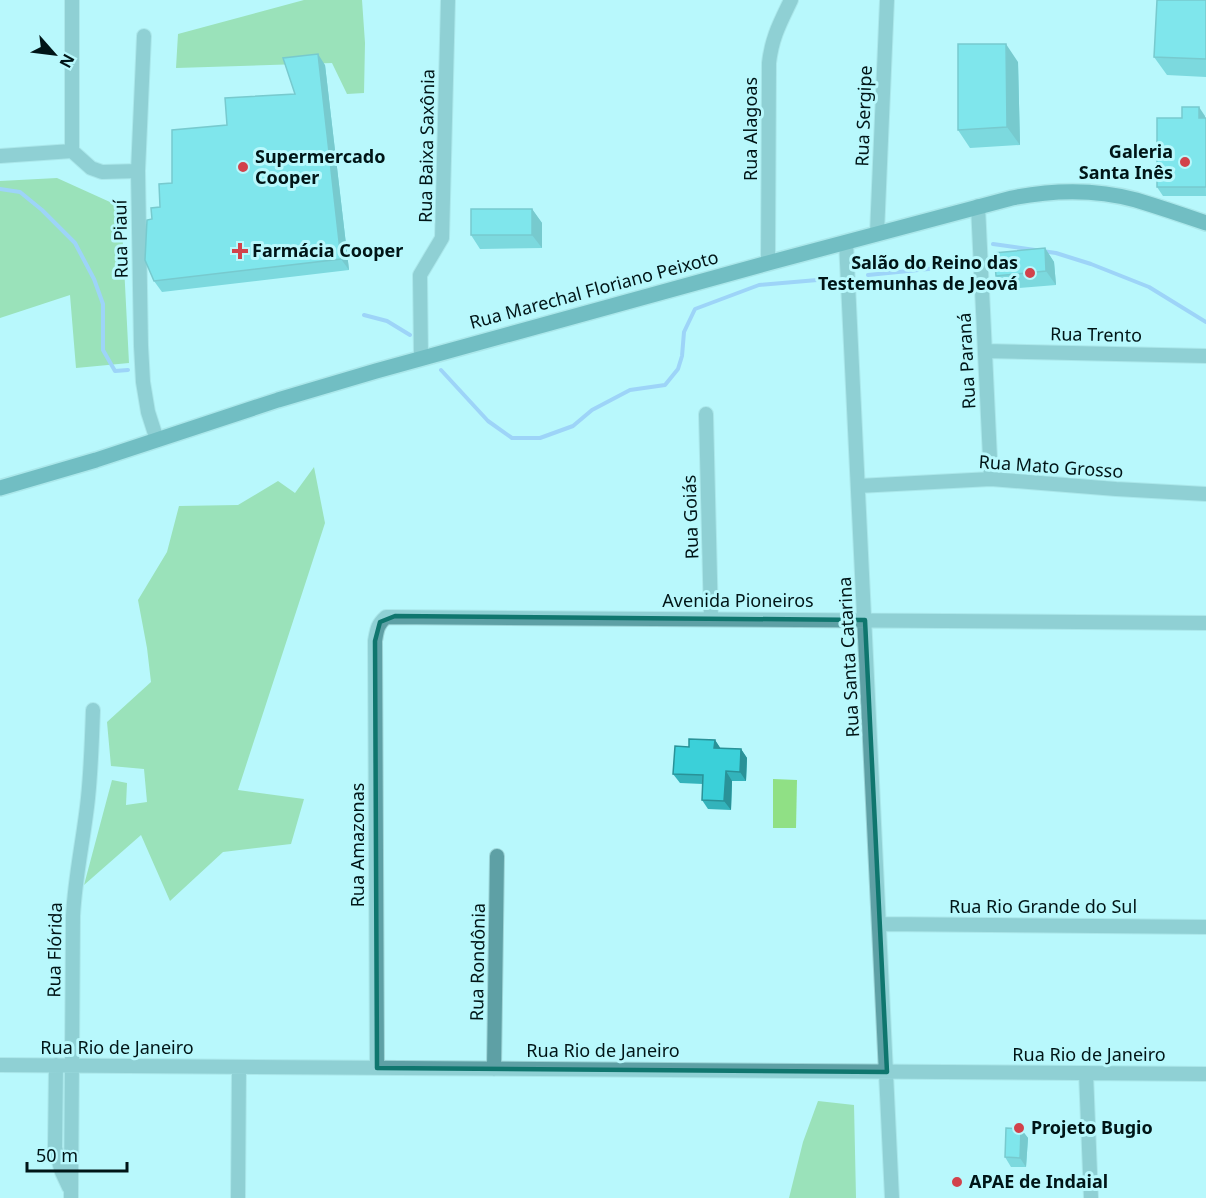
<svg xmlns="http://www.w3.org/2000/svg" width="1206" height="1198" font-family="'Noto Sans',sans-serif">
  <rect width="100%" height="100%" fill="#b8f8fc"/>
  <path fill="#90e085" d="M773 779 797 780 796 828H773Z"/>
  <path fill="#76c76a" d="M304 0H362L365 43 364 93 347 94 332 63 176 68 178 34Z
    M57 178 121 207 129 363 76 368 70 295 0 318V181Z
    M314 467 325 523 238 790 304 799 291 844 223 852 170 901 141 835 84 885 112 780 127 783 126 805 147 802 144 769 111 766 107 722 151 682 147 648 138 600 167 552 179 506 238 505 278 481 295 493Z
    M818 1101 854 1105 856 1198H789L803 1142Z"/>
  <g fill="none" stroke-linecap="round" stroke-linejoin="round">
    <path stroke="#7da8f4" stroke-width="4" d="M0 189 20 192 42 210 75 243 94 279 103 304V350L115 371 128 370
      M993 244 1056 253 1091 264 1149 287 1206 322
      M868 275 958 266
      M364 315 387 321 410 335
      M441 370 488 421 512 438H540L573 426 592 410 630 390 665 385 678 369 682 356 684 332 695 309 759 285 829 279"/>
    <defs>
      <path id="minor" d="M144 36 138 171 141 346 143 382 148 412 157 440
        M72 151V0
        M0 156 72 151 91 168 102 172 138 171
        M978 206 991 479
        M877 233 887 0
        M846 242 892 1198
        M768 263 769 63C772 37 780 23 791 0
        M985 351 1206 356
        M421 358 420 275 442 238 448 0
        M706 414 711 619
        M858 486 991 479 1116 489 1206 494
        M880 924 1206 927
        M0 1065 1206 1074
        M56 1065 55 1148 62 1172 69 1187
        M377 1068 375 641C377 630 377 625 386 617L1206 623
        M494 1069 497 856
        M1086 1073 1091 1198
        M71 1198 73 916C75 876 84 837 88 798 91 769 92 740 93 710
        M238 1198 239 1067"/>
      <path id="secondary" d="M0 488 96 460 278 400 376 371 768 263 1012 198C1052 190 1096 189 1136 200 1159 207 1183 215 1206 223"/>
    </defs>
    <use href="#minor" stroke="#9bd4d7" stroke-width="16"/>
    <use href="#secondary" stroke="#9bd4d7" stroke-width="18"/>
    <use href="#minor" stroke="#5ea0a5" stroke-width="14"/>
    <use href="#secondary" stroke="#1b787e" stroke-width="15"/>
  </g>
  <path fill="#33b3bb" d="M1206 0V77L1167 75 1154 57Z
    M1018 62 1020 145 970 148 958 130Z
    M325 65 349 270 162 292 154 281 152 219 160 207 172 183 227 125 295 94Z
    M1205 116 1206 196H1163L1157 187 1182 118Z
    M532 209 542 223V248L480 249 471 235Z
    M1045 248 1054 262 1056 285 1006 289 996 276Z
    M715 740 720 748 741 749 747 758 746 781H732L731 810 708 809 702 800 703 784 680 783 673 774 689 747Z
    M1021 1129 1028 1138 1026 1167H1011L1005 1157Z"/>
  <path fill="#299298" d="M1006 44 1018 62 1020 145 1007 127Z
    M318 54 325 65 349 270 341 259Z
    M1199 107 1205 116V128L1199 118Z
    M532 209 542 223V248L532 235Z
    M1045 248 1054 262 1056 285 1046 271Z
    M715 740 721 749 714 748Z
    M741 749 747 758 746 781 740 772Z
    M726 771 732 781 731 810 724 801Z
    M1021 1129 1028 1138 1026 1167 1020 1158Z"/>
  <path fill="#3bd0d9" stroke="#299298" stroke-width="1.5" d="M1157 0H1206V59L1154 57Z
    M958 44H1006L1007 127 958 130Z
    M318 54 341 259 154 281 145 260 147 220 152 219 151 208 160 207 159 184 172 183V130L227 125 225 98 295 94 283 58Z
    M1182 107H1199V118H1206V187H1157V118H1182Z
    M471 209H532V235H471Z
    M1045 248 1046 271 996 276 994 253Z
    M689 739 715 740 714 748 741 749 740 772 726 771 724 801 702 800 703 775 673 774 675 746 689 747Z
    M1006 1128 1021 1129 1020 1158 1005 1157Z"/>
  <path d="M0 0H1206V1198H0ZM395 616 865 620 887 1072 377 1068 375 641 380 622Z" fill="#b8f8fc" fill-opacity=".55" fill-rule="evenodd"/>
  <path fill="none" stroke="#0f766e" stroke-width="4.5" stroke-linejoin="round" d="M395 616 865 620 887 1072 377 1068 375 641 380 622Z"/>
  <g fill="#d2424b" stroke="#b8f8fc" stroke-width="2">
    <circle cx="1185" cy="162" r="6"/>
    <circle cx="243" cy="167" r="6"/>
    <path d="M237 242h6v6h6v6h-6v6h-6v-6h-6v-6h6z"/>
    <circle cx="1030" cy="273" r="6"/>
    <circle cx="1019" cy="1128" r="6"/>
    <circle cx="957" cy="1182" r="6"/>
  </g>
  <g text-anchor="middle" stroke-width="6" stroke-linejoin="round" paint-order="stroke">
    <g font-size="18" fill="#001517" stroke="#b8f8fc">
      <text transform="translate(864 116) rotate(-88)" y="6">Rua Sergipe</text>
      <text transform="translate(751 129) rotate(-90)" y="6">Rua Alagoas</text>
      <text transform="translate(427 146) rotate(-89)" y="6">Rua Baixa Saxônia</text>
      <text transform="translate(121 239) rotate(-91)" y="6">Rua Piauí</text>
      <text transform="translate(594 290) rotate(-15)" y="6">Rua Marechal Floriano Peixoto</text>
      <text transform="translate(1096 335) rotate(1)" y="6">Rua Trento</text>
      <text transform="translate(967 361) rotate(-93)" y="6">Rua Paraná</text>
      <text transform="translate(1051 467) rotate(4)" y="6">Rua Mato Grosso</text>
      <text transform="translate(691 517) rotate(-92)" y="6">Rua Goiás</text>
      <text x="738" y="607">Avenida Pioneiros</text>
      <text transform="translate(849 657) rotate(-93)" y="6">Rua Santa Catarina</text>
      <text transform="translate(358 845) rotate(-90)" y="6">Rua Amazonas</text>
      <text x="1043" y="913">Rua Rio Grande do Sul</text>
      <text transform="translate(55 950) rotate(-89)" y="6">Rua Flórida</text>
      <text transform="translate(478 962) rotate(-89)" y="6">Rua Rondônia</text>
      <text x="117" y="1054">Rua Rio de Janeiro</text>
      <text x="603" y="1057">Rua Rio de Janeiro</text>
      <text x="1089" y="1061">Rua Rio de Janeiro</text>
    </g>
    <g font-size="18" font-weight="bold" fill="#001517" stroke="#b8f8fc" text-anchor="start">
      <text x="1173" y="158" text-anchor="end">Galeria<tspan x="1173" dy="21">Santa Inês</tspan></text>
      <text x="255" y="163">Supermercado<tspan x="255" dy="21">Cooper</tspan></text>
      <text x="252" y="257">Farmácia Cooper</text>
      <text x="1018" y="269" text-anchor="end">Salão do Reino das<tspan x="1018" dy="21">Testemunhas de Jeová</tspan></text>
      <text x="1031" y="1134">Projeto Bugio</text>
      <text x="969" y="1188">APAE de Indaial</text>
    </g>
  </g>
  <g transform="translate(54 54) rotate(118)" stroke="#b8f8fc" stroke-width="4.5" paint-order="stroke">
  <path d="M0-4.5L10 22L0 15L-10 22Z" fill="#001517"/>
  <text y="-9" font-size="16" font-weight="bold" text-anchor="middle" fill="#001517">N</text>
  </g>
  <path d="M27 1162v9h100v-9" fill="none" stroke="#001517" stroke-width="3"/>
  <text x="36" y="1162" font-size="18" fill="#001517" stroke="#b8f8fc" stroke-width="4.5" paint-order="stroke">50 m</text>
</svg>
